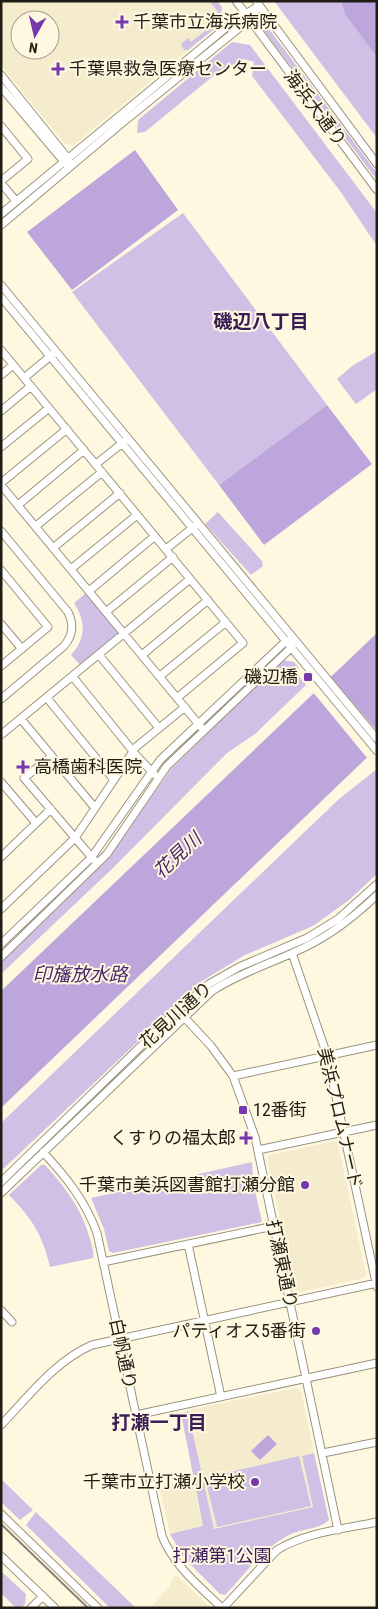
<svg xmlns="http://www.w3.org/2000/svg" width="378" height="1609" font-family="'Roboto Condensed','Noto Sans JP',sans-serif">
  <rect width="100%" height="100%" fill="#fff8e1"/>
  <path fill="#f5ecce" fill-rule="evenodd" d="M1 1H217L222 7 219 25 74 145 65 144 1 66ZM20 20H50V50H20Z
    M335 1141 338 1144 366 1274 364 1278 300 1292 296 1290 267 1159 270 1155Z
    M296 1388 301 1391 314 1453 302 1456 313 1507 214 1529 188 1410Z
    M193 1479 203 1527 170 1534 159 1486Z
    M175 1574 209 1606V1608H150L169 1587Z"/>
  <path fill="#d0c0e5" d="M209 1H217L222 7 219 25 188 50H184L181 44 188 38 191 42 215 23 212 19 219 13Z
    M274 1H341L345 13 377 1V138Z
    M266 25 377 173V180L262 28Z
    M232 42 250 45 377 213V246L340 191 252 76 254 62 244 59 218 72 145 132 137 133 138 120Z
    M183 213 327 405 219 485 72 292Z
    M377 351V389L356 404 337 379 352 366Z
    M218 512 262 561 263 566 251 575 205 524Z
    M87 592 119 632V634L81 666 71 655C86 639 86 621 74 603Z
    M283 660 294 662 299 668 295 671 306 685 255 734 227 753 112 869 1 974V960L106 861 171 769Z
    M377 769V874L349 900 313 926 245 955 202 981 1 1171V1123L339 799Z
    M252 1162 253 1182 262 1222 113 1253 109 1251 104 1229 91 1198Z
    M41 1165H45C65 1187 82 1209 90 1239 92 1245 94 1252 93 1258L50 1267C42 1234 33 1220 9 1195Z
    M188 1411 214 1529 313 1507 302 1456 314 1453 329 1520C321 1529 300 1529 289 1535 263 1548 245 1574 225 1595L220 1594 183 1557 170 1534 203 1526 181 1413Z
    M299 1456 311 1506 217 1527 205 1478Z
    M1 1479 33 1510 20 1520 1 1502Z
    M36 1512 37 1513 136 1608H110L26 1525Z
    M1 1571 26 1594 25 1604 21 1608H16L1 1593Z"/>
  <path fill="#bda6db" d="M341 1H377V57L345 14Z
    M135 150 178 210 72 290 27 232Z
    M327 405 372 464 264 545 219 485Z
    M377 633V748L1 1108V991Z
    M268 1435 277 1444 260 1460 251 1451Z"/>
  <path fill="#fff8e1" d="M329 675 377 731V751L368 759 312 691Z"/>
  <g fill="none" stroke-linecap="round" stroke-linejoin="round">
    <defs>
      <path id="minor" d="M236 1 377 190
        M256 1 377 164
        M1 75 70 161
        M1 87 66 164
        M1 126 28 159 1 181
        M1 183 16 201
        M1 214 234 21 257 7
        M1 225 122 123 249 20 259 6
        M1 285 377 739
        M1 297 377 751
        M1 350 243 643 177 698
        M1 375 13 365
        M24 378 53 354
        M1 411 31 386
        M1 447 49 408
        M96 464 125 441
        M1 483 67 429
        M1 485 201 727
        M18 505 84 450
        M36 526 102 472
        M1 531 68 612C74 625 73 635 64 646L1 699
        M53 548 120 493
        M166 549 195 526
        M71 569 137 515
        M1 570 48 627 1 666
        M89 591 155 536
        M106 612 173 557
        M1 624 22 649
        M99 655 159 728
        M142 655 208 600
        M160 676 226 622
        M73 677 136 755 154 774
        M47 698 114 780
        M21 719 95 808
        M2 734 190 579
        M52 756 24 778 94 860
        M1 782 36 823
        M1 857 51 809
        M1 909 75 838 136 747 185 707
        M1 944 91 858 160 760 286 641 294 639 292 647 167 766 107 854 1 957
        M292 953 327 1055 377 1287
        M184 1017 211 1046 233 1076 255 1137 338 1530
        M233 1076 377 1045
        M258 1150 377 1125
        M43 1152C66 1177 85 1200 97 1233L162 1536C174 1566 199 1586 222 1608
        M1 1182 176 1012 209 984 239 967 307 938 338 919 377 884
        M1 1193 212 991C244 970 280 961 313 943 336 931 357 914 377 895
        M188 1244 221 1397
        M103 1262 274 1226
        M1 1310 12 1322
        M136 1415 377 1363
        M1 1425C29 1396 55 1361 92 1345L377 1283
        M323 1453 377 1442
        M1 1514 98 1608
        M1 1556 55 1608
        M31 1608 43 1596
        M223 1608 277 1550C306 1532 344 1529 377 1522"/>
    </defs>
    <use href="#minor" stroke="#9a947f" stroke-width="9"/>
    <use href="#minor" stroke="#fff" stroke-width="7"/>
    <path stroke="#878274" stroke-width="2" d="M1 1524 88 1608"/>
  </g>
  <g fill="#7538ad" stroke="#fff8e1" stroke-width="2">
    <path d="M119.5 14.5h5v5h5v5h-5v5h-5v-5h-5v-5h5z"/>
    <path d="M55.5 61.5h5v5h5v5h-5v5h-5v-5h-5v-5h5z"/>
    <rect x="303" y="672" width="10" height="10" rx="2.5"/>
    <path d="M20.5 759.5h5v5h5v5h-5v5h-5v-5h-5v-5h5z"/>
    <rect x="238" y="1105" width="10" height="10" rx="2.5"/>
    <path d="M243.5 1130.5h5v5h5v5h-5v5h-5v-5h-5v-5h5z"/>
    <circle cx="305" cy="1185" r="5"/>
    <circle cx="316" cy="1331" r="5"/>
    <circle cx="255" cy="1482" r="5"/>
  </g>
  <g text-anchor="middle" stroke-width="4" stroke-linejoin="round" paint-order="stroke">
    <g font-size="18" fill="#201d15" stroke="#fff8e1" text-anchor="end">
      <text x="133" y="28" text-anchor="start">千葉市立海浜病院</text>
      <text x="69" y="75" text-anchor="start">千葉県救急医療センター</text>
      <text x="298" y="683">磯辺橋</text>
      <text x="34" y="773" text-anchor="start">高橋歯科医院</text>
      <text x="253" y="1116" text-anchor="start">12番街</text>
      <text x="236" y="1144">くすりの福太郎</text>
      <text x="295" y="1191">千葉市美浜図書館打瀬分館</text>
      <text x="306" y="1337">パティオス5番街</text>
      <text x="245" y="1488">千葉市立打瀬小学校</text>
    </g>
    <g font-size="18" fill="#201d15" stroke="#fff8e1">
      <text transform="translate(315 108) rotate(53)" y="6">海浜大通り</text>
      <text transform="translate(176 1015) rotate(-42)" y="6">花見川通り</text>
      <text transform="translate(340 1118) rotate(77)" y="6">美浜プロムナード</text>
      <text transform="translate(282 1264) rotate(78)" y="6">打瀬東通り</text>
      <text transform="translate(123 1354) rotate(78)" y="6">白帆通り</text>
    </g>
    <g font-size="18" fill="#3b1a59" stroke="#fff8e1">
      <text x="222" y="1562">打瀬第1公園</text>
    </g>
    <g font-size="19" font-weight="bold" fill="#381c54" stroke="#fff8e1">
      <text x="261" y="328">磯辺八丁目</text>
      <text x="159" y="1429">打瀬一丁目</text>
    </g>
    <g font-size="19" font-style="italic" fill="#482968" stroke="#fff8e1">
      <text transform="translate(177 855) rotate(-43)" y="7">花見川</text>
      <text x="80" y="981">印旛放水路</text>
    </g>
  </g>
  <rect width="378" height="1609" fill="none" stroke="#201d15" stroke-width="5"/>
  <g transform="translate(35 35) rotate(188)"><circle r="24" fill="#fff8e1" stroke="#a6a08f"/>
  <path d="M0-4L9 19L0 12L-9 19Z" fill="#7538ad"/>
  <text y="-8" font-size="14" font-weight="bold" text-anchor="middle" fill="#201d15">N</text>
  </g>
</svg>
